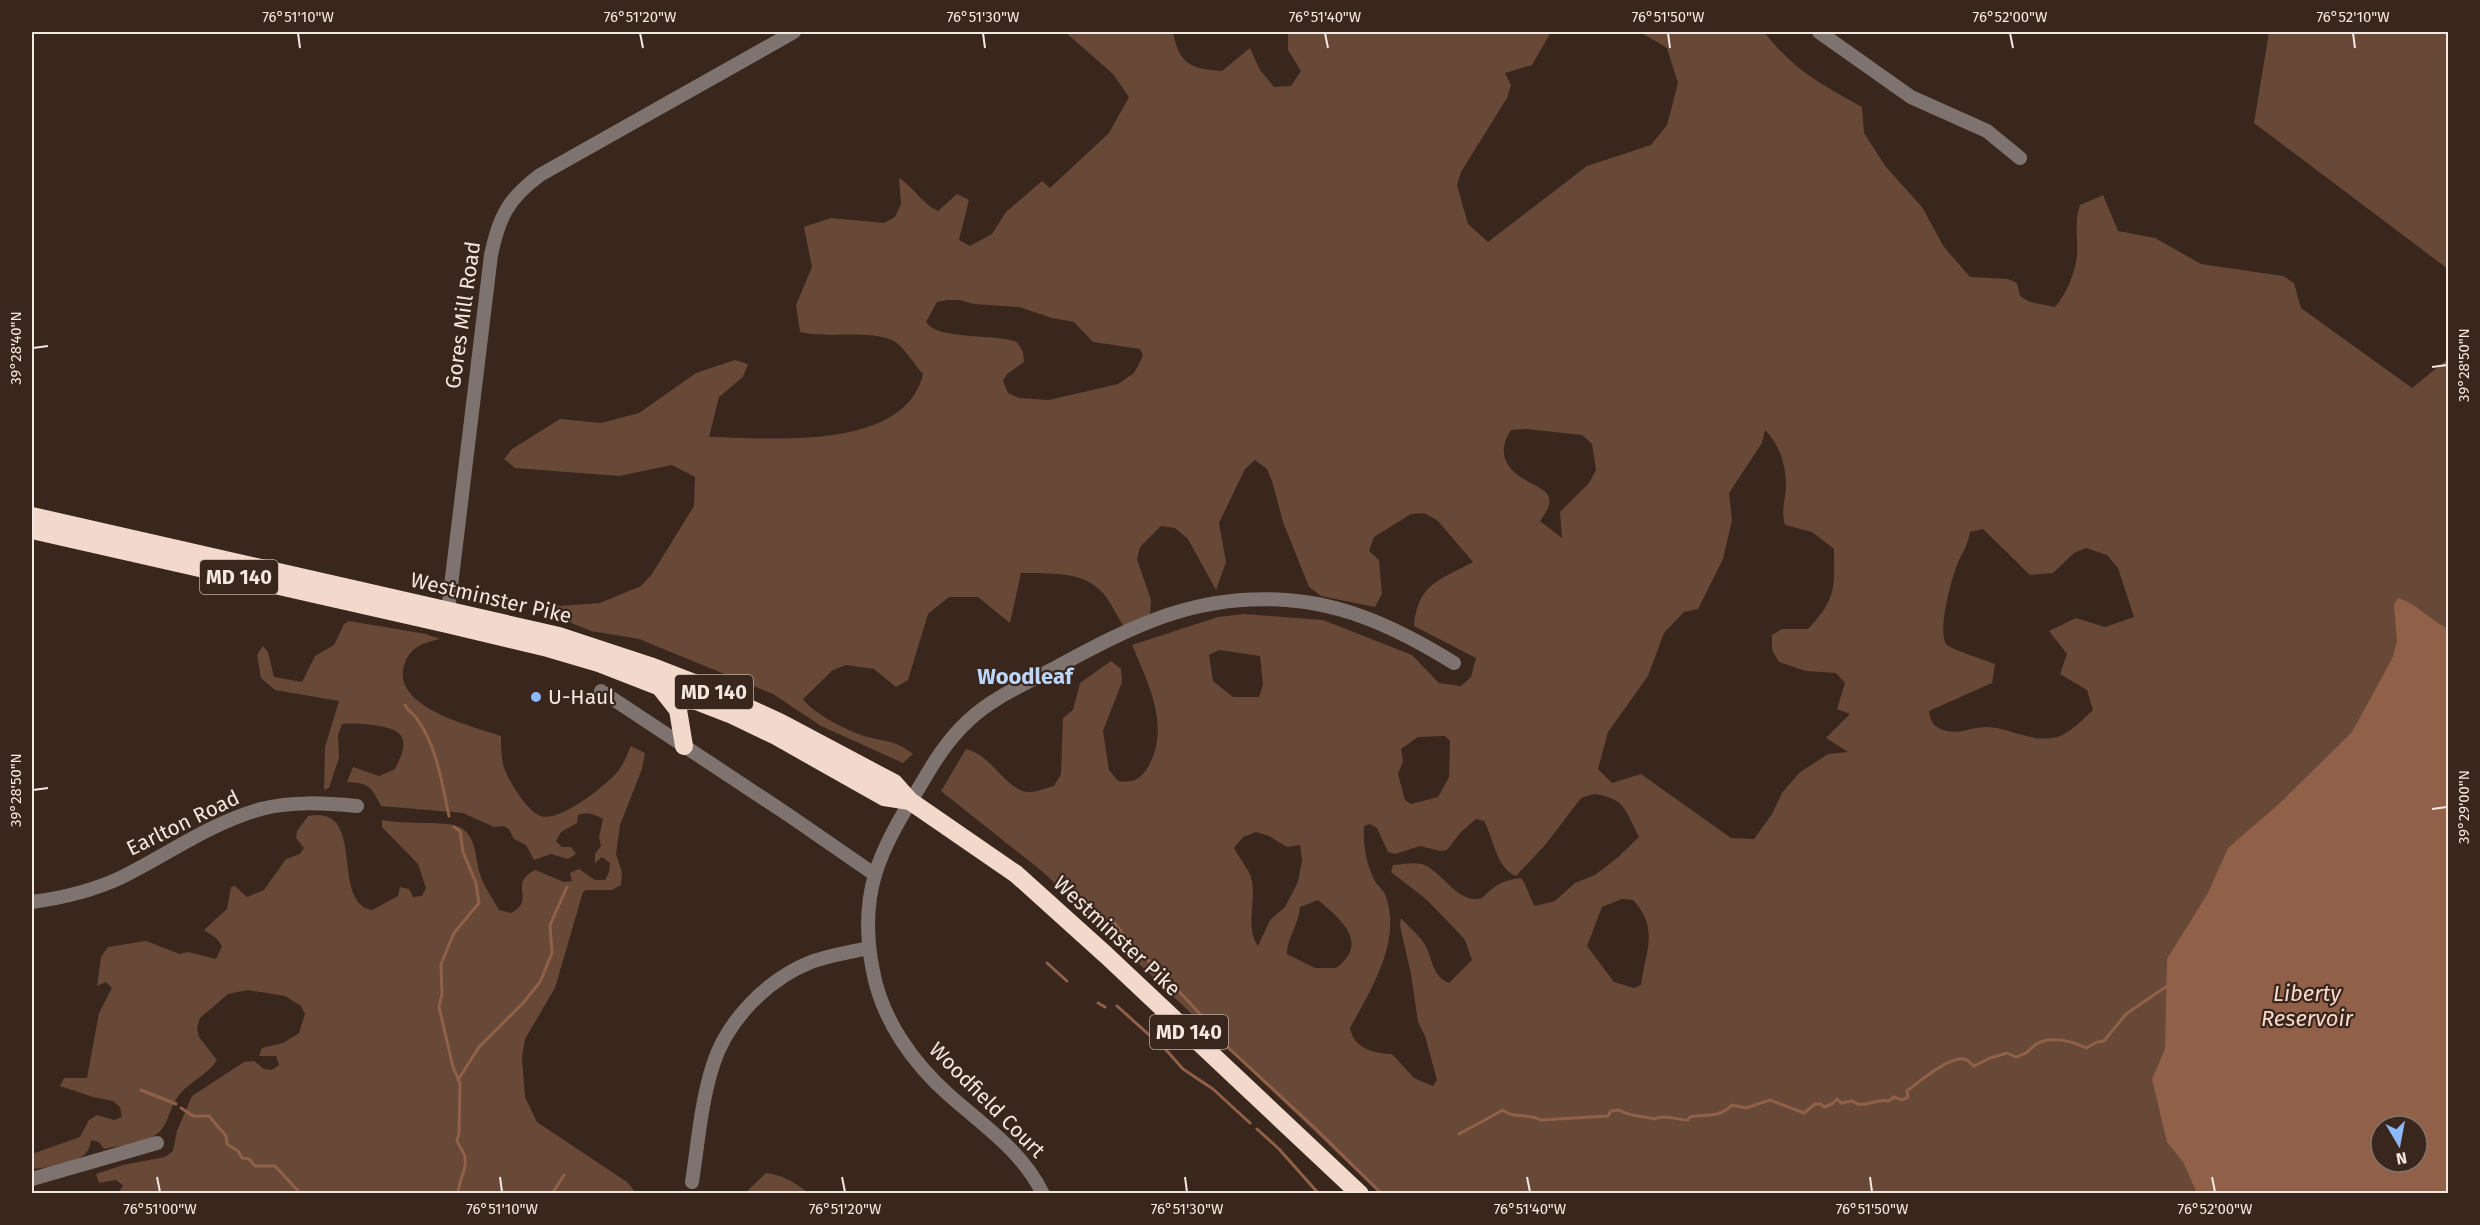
<svg xmlns="http://www.w3.org/2000/svg" width="2480" height="1225" font-family="'Fira Sans',sans-serif">
  <rect width="100%" height="100%" fill="#39261c"/>
  <path fill="#684837" fill-rule="evenodd" d="M1065 32H1173C1179 65 1192 69 1222 71L1250 48 1260 70 1274 87 1291 86 1301 71 1288 50V32H1345L1350 34 1355 32H1551L1532 65 1505 73 1511 85 1507 98 1461 172 1457 185 1468 224 1488 242 1587 166 1651 145 1667 125 1678 83 1667 48 1640 32H1764C1795 71 1819 83 1862 107L1864 133 1886 167 1922 207 1944 247 1970 277 2008 279 2017 283 2020 296 2030 302 2055 307C2066 295 2075 273 2077 256 2078 238 2074 222 2080 205L2103 195 2118 231 2155 238 2201 264 2283 276 2294 283 2301 308 2412 388 2448 359V1193H1379L1043 872 941 791 966 749C992 755 1004 788 1027 792 1034 793 1046 788 1054 786L1061 774 1063 718 1073 710 1080 683 1111 661 1121 669 1122 682 1103 731 1109 770 1118 781C1133 783 1140 780 1148 767 1171 727 1148 683 1132 645L1218 617 1244 614 1323 620 1412 655 1439 683 1461 686 1471 677 1476 658 1414 626C1417 584 1440 580 1473 562L1437 520 1424 513 1411 514 1374 537 1369 551 1379 560 1382 594 1375 607 1321 596 1309 587 1283 522 1272 481 1267 469 1255 460 1245 469 1219 523 1226 562 1216 590 1188 539 1175 528 1161 526 1140 547 1137 559 1151 600 1150 614 1124 627C1117 616 1111 602 1102 592 1082 570 1047 574 1021 573L1010 623 978 597H949L928 614 908 680 896 687 874 669 846 665 833 670 803 699C813 713 844 729 861 735 882 742 895 739 913 754L903 763 821 726 773 694 639 639 591 631 552 615 547 602 560 606 600 603 641 586 652 574 694 506 695 477 672 465 619 476 515 468 504 459 512 449 560 419 601 423 639 413 696 373 735 360 748 364 743 377 719 397 709 437C769 438 905 452 923 374 915 365 907 352 898 344 879 328 826 339 800 332L796 305 812 267 804 227 831 218 884 223 895 217 901 204 899 178C915 188 922 204 938 211L957 194 969 200 959 240 970 246 992 234 1006 212 1042 181 1050 188 1109 133 1129 97 1113 74ZM948 300H959L974 304 1019 307 1052 318 1074 322 1093 342 1140 349 1143 356 1134 373 1118 384 1049 400 1019 398 1008 393 1003 381 1007 374 1024 362 1023 352 1017 342C994 333 939 341 926 322L937 302ZM1526 429 1582 435 1592 444 1596 470 1589 483 1560 512 1562 538 1540 521C1564 489 1537 490 1518 475 1501 463 1500 446 1511 430ZM1765 430C1780 445 1786 465 1786 487 1785 501 1781 511 1785 525L1812 532 1834 549C1834 590 1837 597 1808 629H1782L1772 635V650L1779 662 1806 671 1836 673 1845 683 1837 709 1850 714 1826 738 1848 752 1828 754 1799 773 1782 793 1772 814 1754 839 1731 838 1641 774 1612 783 1598 769 1608 732 1648 676 1664 633 1684 612 1698 609 1723 559 1732 520 1729 493 1762 443ZM1983 529 2030 575 2053 573 2074 553 2086 548 2107 555 2118 568 2134 617 2105 627 2076 618 2049 631 2067 654 2060 674 2087 690 2093 710C2084 718 2072 731 2060 736 2033 745 2013 728 1987 727 1971 726 1956 738 1937 727 1931 723 1930 717 1929 711L1992 683 1995 664C1987 661 1951 649 1947 645 1937 634 1950 585 1955 571 1959 557 1968 547 1970 532ZM1219 650 1260 656 1263 685 1259 697H1233L1213 681 1209 655ZM1445 736 1450 741 1449 777 1438 797 1411 804 1405 800 1398 774 1403 761 1401 749 1418 737ZM1594 794C1626 798 1625 811 1639 837L1617 858 1595 875 1575 883 1555 901 1535 906C1529 898 1528 887 1521 878 1503 880 1495 885 1482 898 1457 905 1444 872 1422 864 1414 862 1401 865 1393 865L1391 872 1427 900 1456 930 1465 940 1472 960 1449 983C1431 976 1433 957 1424 943 1418 934 1408 926 1401 918L1400 926 1411 974 1418 1022 1425 1036 1437 1080 1433 1086 1414 1078 1392 1054C1375 1054 1353 1048 1350 1028 1371 990 1403 939 1385 894 1383 890 1379 887 1376 883 1366 865 1363 845 1364 826L1370 824 1377 828 1388 852 1395 854 1420 846 1440 851 1447 850 1461 832 1476 819 1484 821C1494 839 1496 868 1516 876L1546 844 1581 798ZM1256 832 1269 836 1287 847 1300 845 1302 860 1298 882 1285 907 1270 920 1258 946C1245 929 1256 901 1252 881 1250 870 1239 858 1234 848L1243 837ZM1622 899 1633 900C1659 928 1646 950 1641 985L1634 988 1614 982 1587 946 1602 907ZM1318 900C1341 919 1370 943 1336 968H1315L1287 954C1287 938 1299 924 1300 907ZM2381 1126H2417V1162H2381Z
    M2269 32H2448V269L2254 123Z
    M349 621 426 634 440 639C424 643 411 646 405 663 388 707 472 726 501 736 501 745 501 755 503 764 507 779 526 810 540 816 559 823 607 785 618 771 624 764 627 754 631 746L645 753 642 769 620 825 616 854 622 872 621 885 612 890H586L583 892 555 988 525 1039 522 1057 525 1097 537 1122 627 1182 636 1193 118 1194 123 1185 116 1180 99 1183 96 1174 123 1165 165 1157 173 1151 177 1131 192 1096 244 1062 254 1061 264 1069 272 1070 279 1065 276 1056H259L262 1048 283 1043 299 1033 305 1014 301 1006 285 996 248 990 228 994 200 1018 197 1028 199 1037 217 1060C208 1075 190 1081 179 1095 171 1105 169 1119 162 1129 151 1144 121 1145 104 1149L99 1142 91 1140C90 1146 89 1150 85 1154 76 1163 44 1168 32 1169V1154L80 1137 89 1120 97 1115 114 1120 122 1117 120 1107 113 1101 93 1097 60 1086 64 1078H87L99 1013 112 988 106 982 97 986 101 957 108 947 146 941 180 954 188 952 216 959 222 946 216 938 204 930 227 909 231 887 235 886 247 897 264 890 286 859 300 854 304 848 296 838 297 831 308 816C368 804 329 902 372 910L398 896 400 887 409 889 413 897 422 896 426 888 418 864 382 827V820C404 824 425 822 447 824 479 827 473 855 481 877 485 888 493 899 499 910L511 913C537 900 507 884 535 870L564 882 572 881 570 873 579 869 595 880H605L609 872 610 863 602 857 595 863V854L601 846 599 837 603 819C594 814 588 812 578 815L577 823 561 832 556 841 562 847H571L576 854 568 859 551 854 534 860 526 845 514 839 509 829 504 826 494 827 463 813 381 806C371 786 369 783 347 782L353 767 379 776 395 769C407 745 410 731 379 726 366 724 355 723 342 724L338 735 339 758 329 788 324 790 325 747 339 701 275 690 261 678 257 655 263 646 268 652 274 677 302 682 315 656 334 645 344 624Z
    M766 1173C783 1175 796 1183 808 1193H745Z"/>
  <path fill="#906148" fill-rule="evenodd" d="M2398 598C2417 604 2430 620 2448 629V1193H2197L2183 1162 2167 1142 2152 1079 2165 1049 2167 959 2208 893 2228 848 2279 804 2352 732 2393 657 2397 641 2394 605ZM2381 1126H2417V1162H2381Z"/>
  <g fill="none" stroke-linecap="round" stroke-linejoin="round">
    <path stroke="#906148" stroke-width="3" d="M405 705C408 711 414 714 417 719 437 746 442 784 449 816
      M454 827 460 831 463 852 476 883 479 903 454 933 441 964 442 994 439 1007 453 1067 460 1083 459 1133 457 1141C459 1146 462 1149 464 1154 469 1167 458 1181 458 1194
      M1112 920 1134 948 1157 968 1203 1017 1222 1042 1315 1128 1382 1194
      M1047 963 1067 981
      M1098 1003 1105 1007
      M1117 1006 1167 1051 1183 1069 1213 1089 1250 1123
      M458 1080 479 1047 523 1003 540 982 552 953 550 925 567 887
      M141 1090 176 1104
      M181 1108 193 1116H209L226 1136 227 1144 238 1151 242 1158 249 1159 255 1166H275L301 1194
      M1257 1129 1279 1149 1319 1194
      M1459 1134 1503 1110C1513 1119 1529 1113 1541 1120L1608 1116 1611 1111 1619 1110C1630 1117 1641 1115 1654 1119 1665 1114 1675 1120 1688 1120L1690 1117C1706 1114 1720 1118 1732 1105L1746 1108 1770 1100 1804 1113 1815 1104H1821L1824 1107 1832 1104 1837 1099 1841 1103 1852 1101C1863 1110 1875 1098 1889 1101L1894 1097 1902 1100 1908 1097 1907 1091C1917 1083 1954 1052 1967 1060 1970 1062 1971 1064 1974 1066L1990 1058 2007 1053 2016 1057C2029 1053 2026 1052 2035 1045 2048 1035 2073 1041 2086 1048L2097 1042 2104 1041 2126 1014 2167 986
      M552 1194 564 1175"/>
    <path stroke="#7e736e" stroke-width="14" d="M1819 32 1911 97 1987 131 2020 158
      M447 619 491 255C499 216 509 198 540 175L794 32
      M601 691 790 816 874 874
      M32 902C62 898 92 891 120 878 167 855 210 823 261 809 292 801 325 803 357 806
      M32 1179 157 1143
      M692 1182C698 1143 701 1102 713 1065 727 1020 768 979 811 962 830 955 850 952 869 948
      M1043 1194C1022 1151 984 1126 949 1095 913 1063 882 1020 873 971 857 893 880 850 920 786 934 762 948 739 969 720 992 698 1025 684 1053 669 1131 627 1194 593 1286 600 1348 604 1402 631 1454 663"/>
    <path stroke="#f2d9cc" stroke-width="18" d="M32 516 559 636 650 666 699 685 781 723 894 783 910 801 1016 874 1106 955 1360 1194
      M32 530 447 624 548 648 599 663 730 714 776 736 884 797 910 801
      M659 686 678 710 684 746"/>
  </g>
  <path fill="none" stroke="#f4e7e0" stroke-width="2" d="M298 33 300 48M640 33 643 48M983 33 985 48M1325 33 1328 48M1668 33 1670 48M2010 33 2013 48M2353 33 2355 48M33 348 48 346M2432 367 2447 365M33 790 48 788M2432 809 2447 807M157 1177 160 1192M500 1177 502 1192M842 1177 845 1192M1185 1177 1187 1192M1527 1177 1530 1192M1870 1177 1872 1192M2212 1177 2215 1192"/>
  <circle fill="#8db9fc" stroke="#39261c" stroke-width="2" cx="536" cy="697" r="6"/>
  <g text-anchor="middle" stroke-width="4.5" stroke-linejoin="round" paint-order="stroke">
    <g fill="#39261c" stroke="#bcada5" stroke-width="1.5">
      <rect x="200" y="560" width="78" height="34" rx="4.5"/>
      <rect x="675" y="675" width="78" height="34" rx="4.5"/>
      <rect x="1150" y="1015" width="78" height="34" rx="4.5"/>
    </g>
    <g font-size="20" font-weight="bold" fill="#f4e7e0">
      <text x="239" y="584">MD 140</text>
      <text x="714" y="699">MD 140</text>
      <text x="1189" y="1039">MD 140</text>
    </g>
    <g font-size="21" fill="#f4e7e0" stroke="#39261c">
      <text transform="translate(463 315) rotate(-82)" y="7">Gores Mill Road</text>
      <text transform="translate(491 598) rotate(13)" y="7">Westminster Pike</text>
      <text transform="translate(183 823) rotate(-26)" y="7">Earlton Road</text>
      <text transform="translate(1117 936) rotate(43)" y="7">Westminster Pike</text>
      <text transform="translate(987 1100) rotate(45)" y="7">Woodfield Court</text>
    </g>
    <g font-size="21" fill="#f4e7e0" stroke="#39261c" text-anchor="start">
      <text x="548" y="704">U-Haul</text>
    </g>
    <g font-size="22" font-weight="bold" fill="#bdd6fc" stroke="#39261c">
      <text x="1025" y="684">Woodleaf</text>
    </g>
    <g font-size="22" font-style="italic" fill="#f8d9c9" stroke="#39261c">
      <text x="2307" y="1001">Liberty<tspan x="2307" dy="25">Reservoir</tspan></text>
    </g>
  </g>
  <rect width="2480" height="1225" fill="none" stroke="#39261c" stroke-width="66"/>
  <g transform="translate(2399 1144) rotate(170)"><circle r="28" fill="#39261c" stroke="#84736a" stroke-width="1.5"/>
  <path d="M0-4.5L10 22L0 15L-10 22Z" fill="#8db9fc"/>
  <text y="-9" font-size="16" font-weight="bold" text-anchor="middle" fill="#f4e7e0">N</text>
  </g>
  <rect x="33" y="33" width="2414" height="1159" fill="none" stroke="#f4e7e0" stroke-width="2"/>
  <g font-size="15" text-anchor="middle" fill="#f4e7e0">
    <text x="298" y="22">76°51'10"W</text>
    <text x="640" y="22">76°51'20"W</text>
    <text x="983" y="22">76°51'30"W</text>
    <text x="1325" y="22">76°51'40"W</text>
    <text x="1668" y="22">76°51'50"W</text>
    <text x="2010" y="22">76°52'00"W</text>
    <text x="2353" y="22">76°52'10"W</text>
    <text transform="translate(16 348) rotate(-90)" y="5">39°28'40"N</text>
    <text transform="translate(2464 365) rotate(-90)" y="5">39°28'50"N</text>
    <text transform="translate(16 790) rotate(-90)" y="5">39°28'50"N</text>
    <text transform="translate(2464 807) rotate(-90)" y="5">39°29'00"N</text>
    <text x="160" y="1214">76°51'00"W</text>
    <text x="502" y="1214">76°51'10"W</text>
    <text x="845" y="1214">76°51'20"W</text>
    <text x="1187" y="1214">76°51'30"W</text>
    <text x="1530" y="1214">76°51'40"W</text>
    <text x="1872" y="1214">76°51'50"W</text>
    <text x="2215" y="1214">76°52'00"W</text>
  </g>
</svg>
